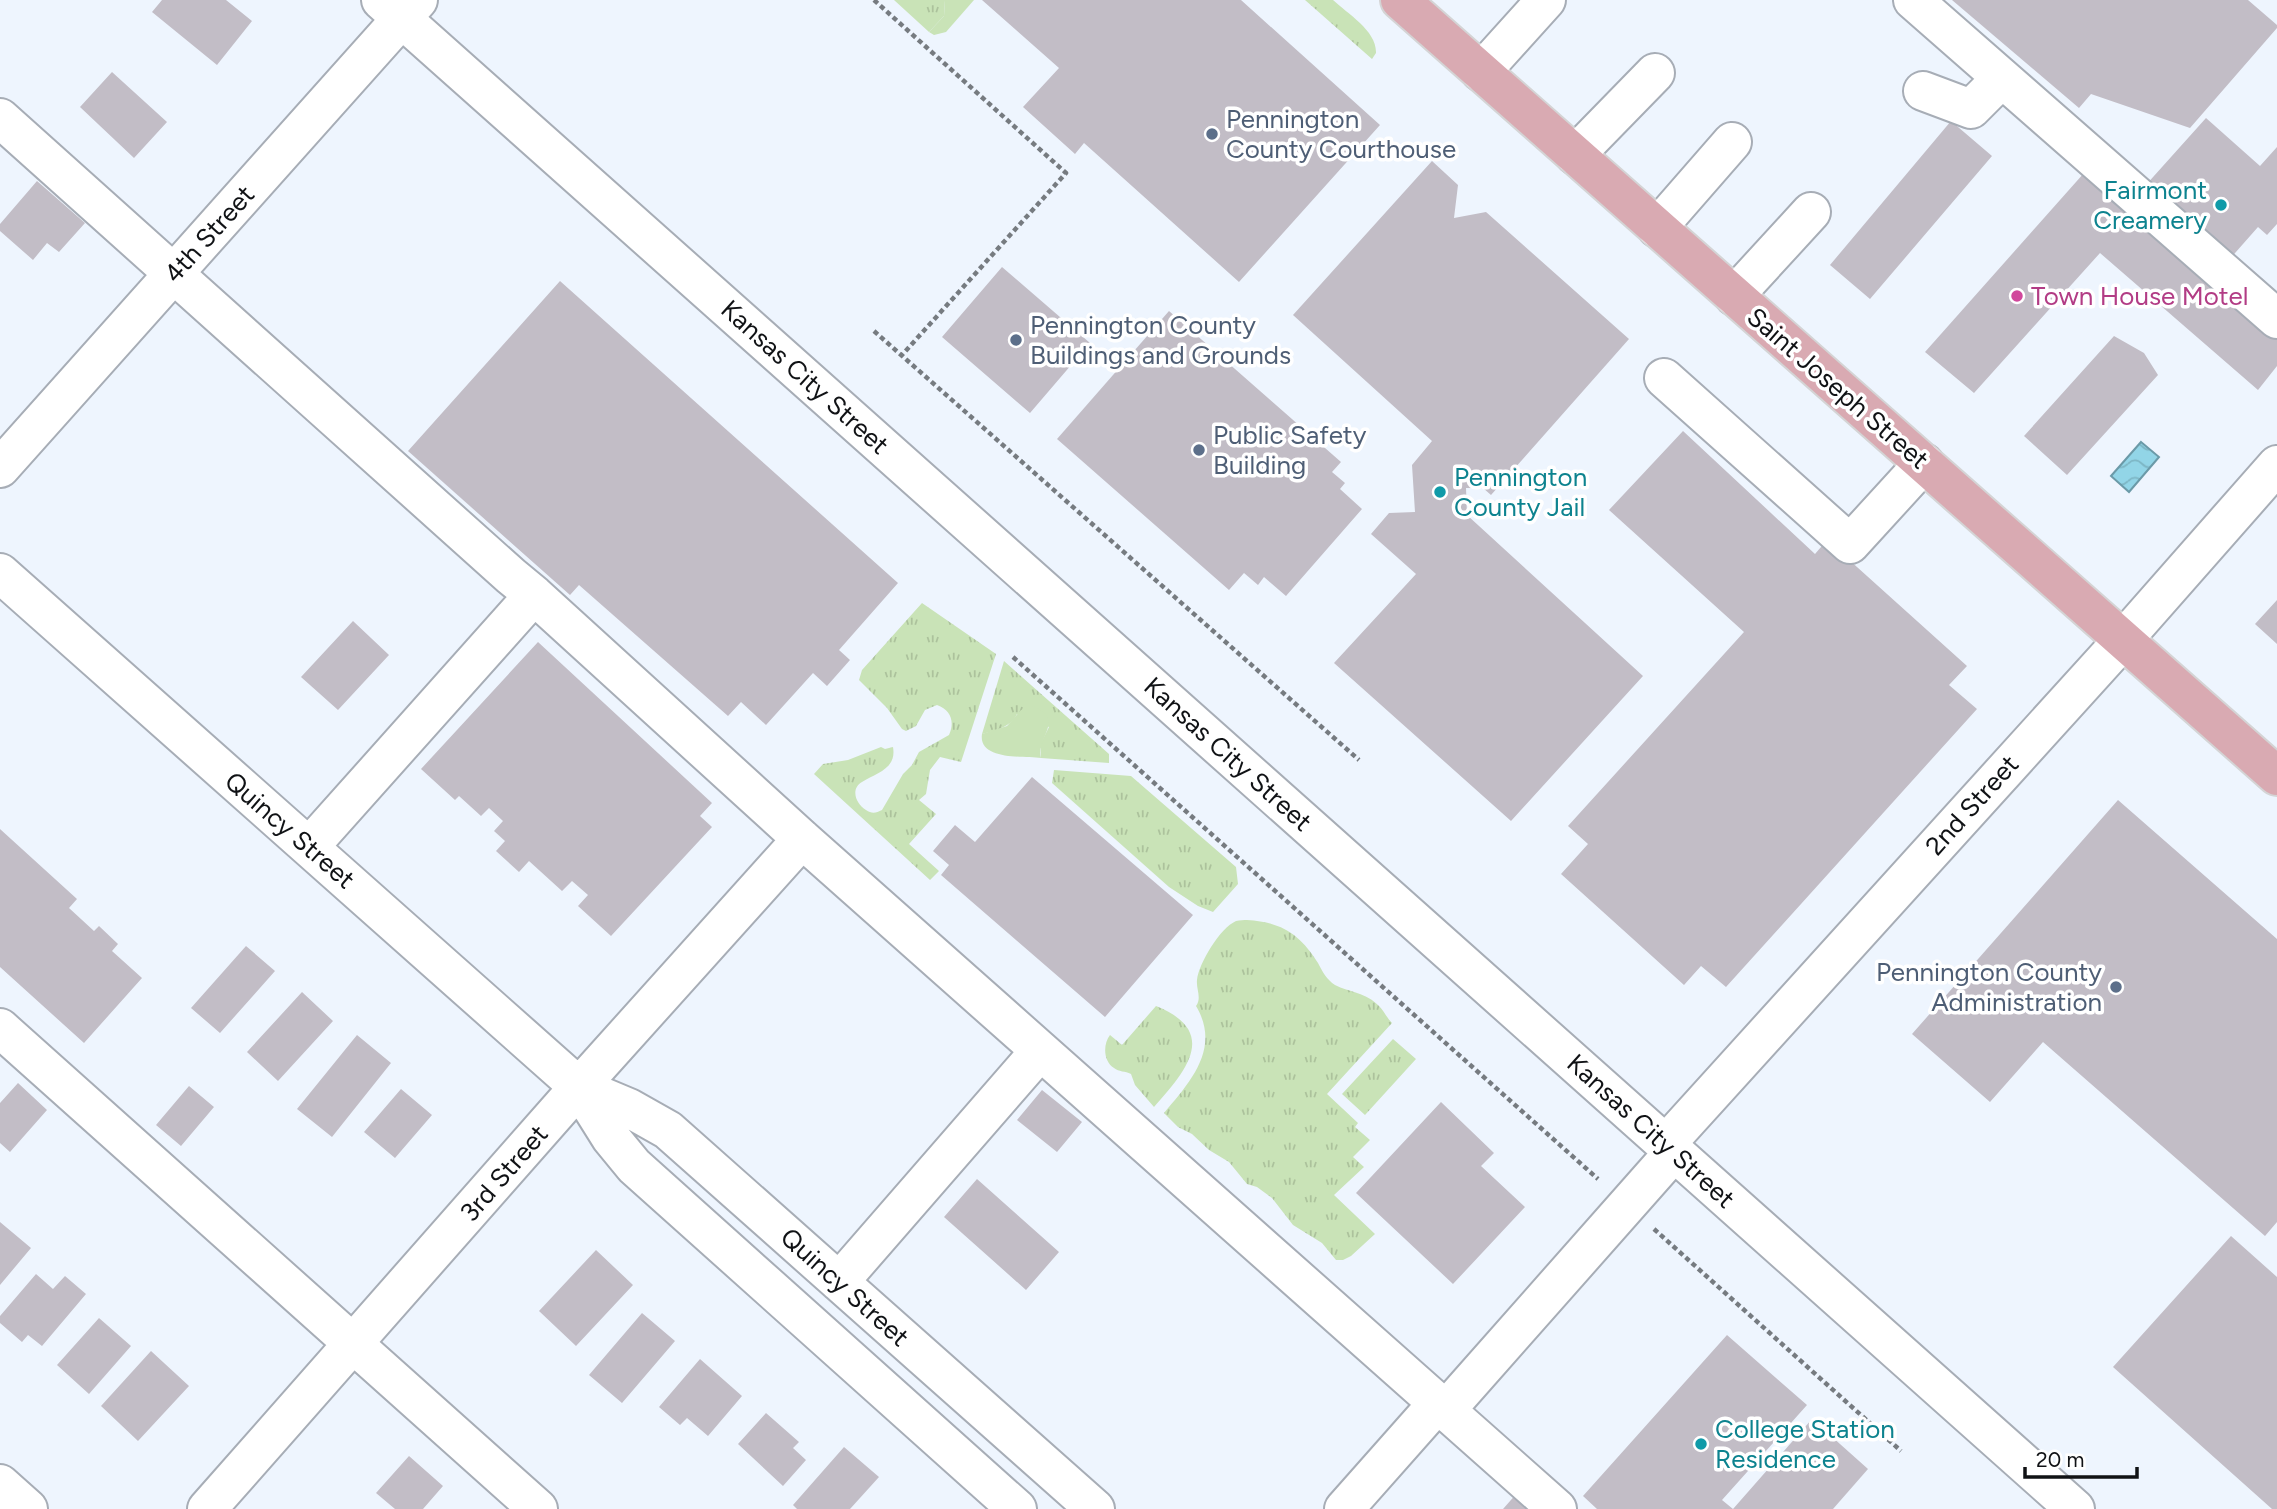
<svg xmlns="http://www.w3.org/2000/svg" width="2277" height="1509" font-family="Figtree,sans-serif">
  <defs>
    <pattern id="grass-tufts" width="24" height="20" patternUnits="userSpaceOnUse" patternTransform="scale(1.75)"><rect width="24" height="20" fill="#c9e3b7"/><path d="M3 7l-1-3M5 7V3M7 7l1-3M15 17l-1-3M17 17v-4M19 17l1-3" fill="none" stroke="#acc29c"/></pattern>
    <pattern id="water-waves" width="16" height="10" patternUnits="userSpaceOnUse" patternTransform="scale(1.75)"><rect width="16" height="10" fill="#92d5e7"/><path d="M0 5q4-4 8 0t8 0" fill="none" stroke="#7db6c5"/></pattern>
  </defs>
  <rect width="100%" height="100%" fill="#eef5fe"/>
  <path fill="url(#grass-tufts)" d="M894 0H945L944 16 929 32Z
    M1305 0H1333C1348 14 1377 31 1376 53L1372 59Z
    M922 603 996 654 961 762 940 757 930 770 926 794 919 800 936 814 909 844 939 871 930 880 814 774 823 764 848 760 881 747 885 749 893 747C897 769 876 773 862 782 850 789 856 804 866 810 872 814 876 813 882 810L903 774 912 765 919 752 949 735C955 722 951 710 937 705L925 710 916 726 906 731 902 729 887 708 859 680 862 670Z
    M1004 661 1109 754V763L1041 758V743L1049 727 1017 714C1011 727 995 731 982 734Z
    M1054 770 1131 776 1236 867 1238 884 1213 912 1198 906 1169 887 1052 783Z
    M1247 920C1281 922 1300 934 1318 963 1322 971 1327 980 1335 985 1349 992 1367 993 1379 1006 1384 1011 1387 1018 1392 1023L1327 1094 1358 1123 1355 1127 1370 1140 1353 1157 1364 1167 1334 1195 1375 1234 1351 1256 1343 1260H1336L1322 1243 1293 1225 1272 1198 1257 1187 1247 1184 1229 1162 1209 1150 1192 1134 1178 1127 1164 1113C1191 1081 1221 1048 1196 1006 1202 998 1196 989 1197 980 1199 963 1220 928 1236 921 1240 920 1244 920 1247 920Z
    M1156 1006C1220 1032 1186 1071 1154 1107L1135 1085 1131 1074C1125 1071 1119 1072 1114 1068 1103 1061 1103 1044 1110 1035L1122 1045Z
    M1393 1039 1416 1059 1365 1115 1342 1094Z"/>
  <path fill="#c9e3b7" d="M945 0H974L946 32 934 35 929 32 944 16Z
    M1033 706C1066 720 1036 736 1041 758 1023 756 978 760 982 734L1007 726 1021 710Z"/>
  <path fill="url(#water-waves)" stroke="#6b9aa8" stroke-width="2" d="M2141 442 2159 457 2129 492 2111 476Z"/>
  <path fill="#c2bdc6" d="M162 0H226L252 21 217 65 152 12Z
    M982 0H1241L1380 125 1239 282 1084 143 1075 154 1023 107 1059 68Z
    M1952 0H2248L2277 25V28L2190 128 2091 94 2079 108Z
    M112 72 167 122 134 158 80 107Z
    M2206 118 2260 166 2277 147V224L2267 235 2258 227 2228 261 2145 186Z
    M1951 121 1992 156 1870 299 1830 265Z
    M1432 161 1458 185 1454 218 1486 212 1629 339 1491 495 1483 488H1466L1467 515 1643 676 1511 821 1334 663 1416 574 1371 534 1389 513 1415 512 1412 465 1432 441 1293 315Z
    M2084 173 2277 340V366L2258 390 2100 253 1974 393 1925 352Z
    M37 181 85 223 59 252 47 243 33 260 0 231V224Z
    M1002 267 1090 343 1030 413 942 337Z
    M560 281 898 583 839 650 850 660 827 686 813 673 766 725 741 702 728 716 579 585 570 595 408 451Z
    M1169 311 1341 462 1332 472 1345 483 1340 489 1362 509 1286 596 1264 577 1258 585 1244 573 1229 590 1057 439Z
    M2114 336 2144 353 2158 375 2067 475 2024 436Z
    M1683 431 1815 554 1827 540 1967 666 1949 685 1977 709 1726 987 1701 966 1684 985 1561 874 1588 844 1568 826 1744 632 1609 510Z
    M2277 600V644L2255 624Z
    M353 621 389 655 338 710 301 677Z
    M538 642 712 803 700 816 712 827 611 936 578 906 588 895 572 881 562 891 529 861 519 872 496 851 505 841 494 831 503 821 489 808 481 816 459 796 455 800 421 769Z
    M1032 777 1193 915 1105 1017 941 875 949 865 933 851 955 825 975 842Z
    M2118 800 2277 939V1222L2265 1236 2043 1042 1990 1102 1912 1034Z
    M0 829 77 899 69 908 94 931 99 926 118 944 112 951 142 978 84 1043 0 967Z
    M246 946 275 971 220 1033 191 1008Z
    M302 992 333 1021 278 1081 247 1052Z
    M357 1035 391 1063 332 1137 297 1109Z
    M18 1083 47 1110 10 1152 0 1143V1103Z
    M189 1086 214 1107 181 1146 156 1125Z
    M401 1089 432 1115 395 1158 364 1132Z
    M1042 1090 1082 1122 1057 1152 1017 1120Z
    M1441 1102 1494 1153 1481 1166 1525 1207 1453 1284 1356 1193Z
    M977 1179 1059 1252 1026 1290 944 1217Z
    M0 1222 31 1248 0 1285Z
    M2231 1236 2277 1277V1509H2272L2113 1367Z
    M596 1250 633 1285 576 1346 539 1311Z
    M36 1274 53 1289 65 1276 86 1294 42 1346 28 1335 22 1342 0 1323V1316Z
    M642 1313 675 1341 622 1403 589 1375Z
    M99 1318 131 1346 89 1394 57 1365Z
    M1727 1335 1807 1405 1722 1500 1733 1509 1812 1419 1868 1469 1833 1509H1597L1583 1496Z
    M151 1351 189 1386 138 1441 101 1406Z
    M700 1359 742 1396 708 1436 687 1418 680 1425 659 1407Z
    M766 1413 799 1442 793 1448 806 1460 783 1486 738 1444Z
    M844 1447 879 1477 850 1509H797L793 1505Z
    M409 1456 443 1486 423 1509H395L376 1493Z
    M1518 1492 1539 1509H1503Z"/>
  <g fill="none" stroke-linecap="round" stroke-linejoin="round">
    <defs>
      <path id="minor" d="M381 0 2075 1509
        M1913 0 2277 319
        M1481 72 1546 0
        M1923 91 1971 109 2002 78
        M0 118 511 576 534 595 802 839 1557 1509
        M1575 155 1655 73
        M1657 228 1732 142
        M1734 296 1811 212
        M1664 378 1850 544 1924 463
        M0 468 418 0
        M0 573 579 1087 611 1138 634 1166 1017 1509
        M309 847 534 595
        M0 1028 538 1509
        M579 1087 629 1108 668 1130 1095 1509
        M1666 1144 2123 640 2277 465
        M839 1282 1040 1051
        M1445 1411 1674 1152
        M0 1484 28 1509
        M207 1509 579 1087 802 839
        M1344 1509 1437 1404"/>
      <path id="major" d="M1400 0 2277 776"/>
    </defs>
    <use href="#minor" stroke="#a7adb6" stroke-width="42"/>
    <use href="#major" stroke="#d4d4d5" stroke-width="42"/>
    <path stroke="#767b80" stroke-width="4.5" stroke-dasharray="5 3.5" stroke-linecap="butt" d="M874 0 1066 173 902 355
      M874 331 1359 760
      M1013 657 1598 1179
      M1654 1229 1901 1451"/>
    <use href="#minor" stroke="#fff" stroke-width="38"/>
    <use href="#major" stroke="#d9aab2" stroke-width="38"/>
  </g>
  <g fill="#5c6f8a" stroke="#fff" stroke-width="2.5">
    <circle cx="1212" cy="134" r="7"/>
    <circle cx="1016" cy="340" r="7"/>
    <circle cx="1199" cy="450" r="7"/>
    <circle cx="2116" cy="987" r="7"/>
  </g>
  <g fill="#0f9aa8" stroke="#fff" stroke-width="2.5">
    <circle cx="2221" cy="205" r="7"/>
    <circle cx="1440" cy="492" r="7"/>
    <circle cx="1701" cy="1444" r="7"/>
  </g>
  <circle fill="#d1479c" stroke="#fff" stroke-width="2.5" cx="2017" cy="296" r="7"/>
  <g text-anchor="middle" stroke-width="7" stroke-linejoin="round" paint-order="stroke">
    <g font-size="26" fill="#4e5e75" stroke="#fff" text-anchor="start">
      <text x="1226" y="128">Pennington<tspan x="1226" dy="30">County Courthouse</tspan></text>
      <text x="1030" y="334">Pennington County<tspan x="1030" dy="30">Buildings and Grounds</tspan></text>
      <text x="1213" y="444">Public Safety<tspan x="1213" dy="30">Building</tspan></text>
      <text x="2102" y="981" text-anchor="end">Pennington County<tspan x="2102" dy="30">Administration</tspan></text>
    </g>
    <g font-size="26" fill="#0d838f" stroke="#fff" text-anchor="start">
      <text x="2207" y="199" text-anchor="end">Fairmont<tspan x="2207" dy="30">Creamery</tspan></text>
      <text x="1454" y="486">Pennington<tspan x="1454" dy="30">County Jail</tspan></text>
      <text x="1715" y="1438">College Station<tspan x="1715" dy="30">Residence</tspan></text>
    </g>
    <g font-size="26" fill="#101215" stroke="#fff">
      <text transform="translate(209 234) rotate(-48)" y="9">4th Street</text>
      <text transform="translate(805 377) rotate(42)" y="9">Kansas City Street</text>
      <text transform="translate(1838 388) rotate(41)" y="9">Saint Joseph Street</text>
      <text transform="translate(1228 754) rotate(42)" y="9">Kansas City Street</text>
      <text transform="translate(1972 805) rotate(-48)" y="9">2nd Street</text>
      <text transform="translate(290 830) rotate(41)" y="9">Quincy Street</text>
      <text transform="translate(1651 1131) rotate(42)" y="9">Kansas City Street</text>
      <text transform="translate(504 1173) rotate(-49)" y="9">3rd Street</text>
      <text transform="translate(845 1287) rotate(42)" y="9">Quincy Street</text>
    </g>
    <g font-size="26" fill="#b23c85" stroke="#fff" text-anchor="start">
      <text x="2031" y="305">Town House Motel</text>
    </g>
  </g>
  <path d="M2025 1467v10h112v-10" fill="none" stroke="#101215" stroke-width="3.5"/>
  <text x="2036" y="1467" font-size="21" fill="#101215" stroke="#ffffff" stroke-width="5" paint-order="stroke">20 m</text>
</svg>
